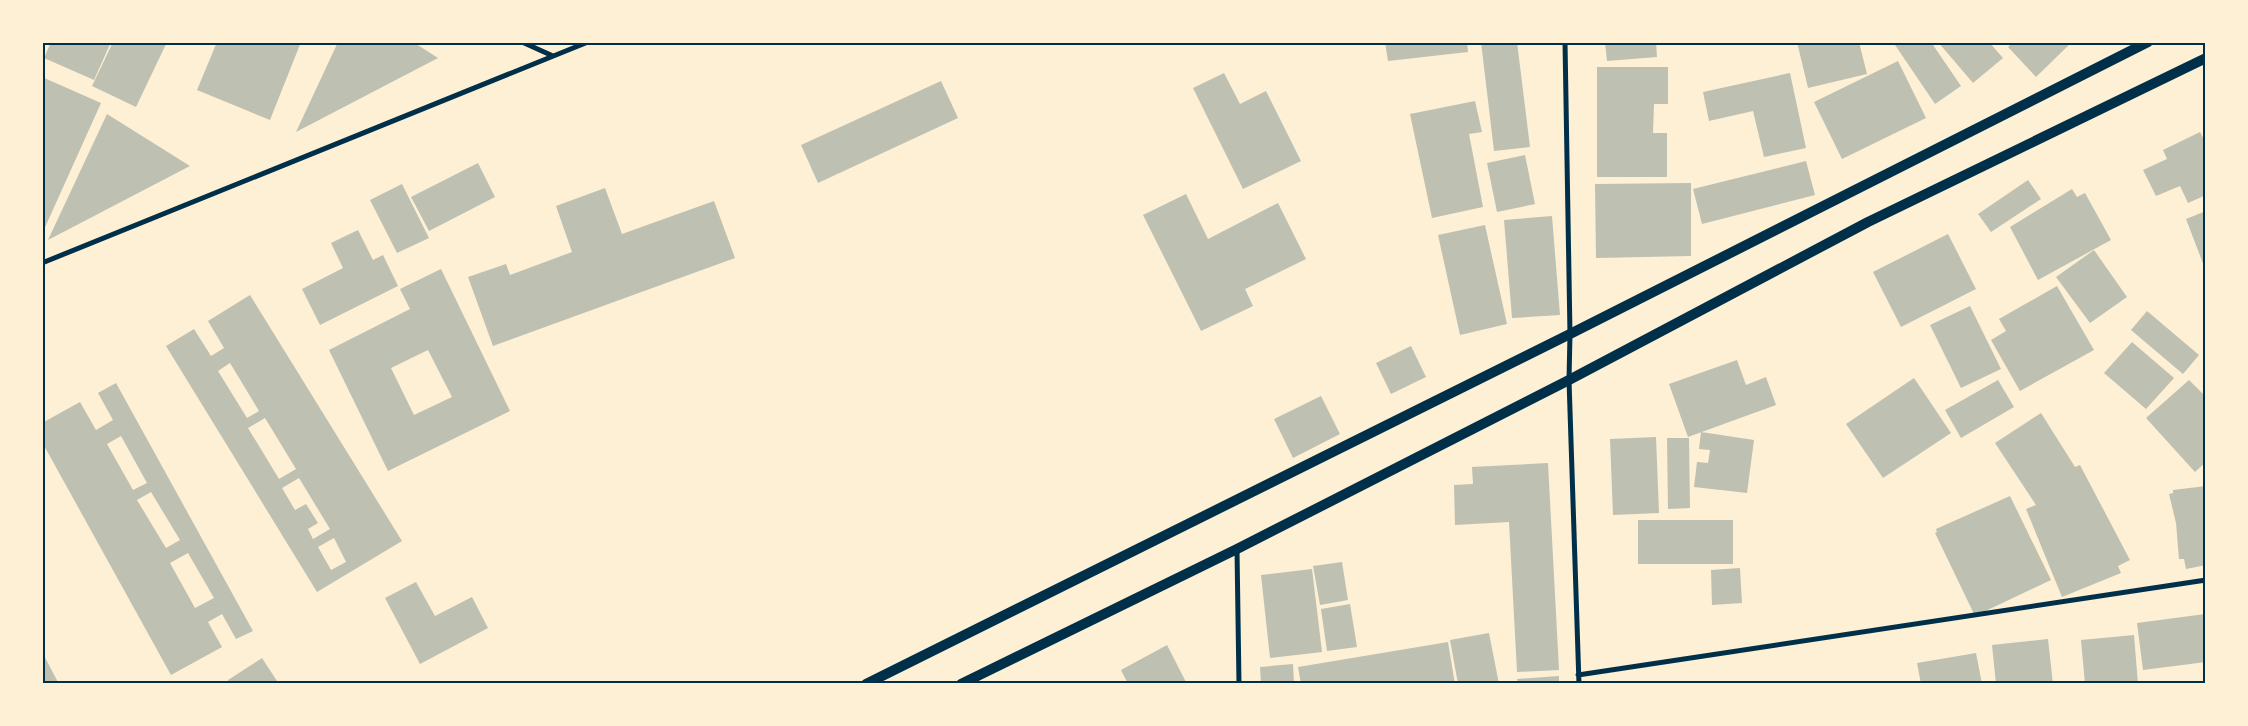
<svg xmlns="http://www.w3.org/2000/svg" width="2248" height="726" font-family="Helvetica,sans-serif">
  <rect width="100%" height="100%" fill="#fdf0d5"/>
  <path fill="#bec0b2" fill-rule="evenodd" d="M51 42H111L94 80 44 58Z
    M113 42H167L136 107 92 86Z
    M217 42H301L270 120 197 90Z
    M338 42H413L438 58 296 132Z
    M1385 42H1467L1468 52 1388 61Z
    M1481 42H1517L1530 147 1494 151Z
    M1605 42H1656L1657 57 1607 61Z
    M1797 42H1859L1867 74 1808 88Z
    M1893 42H1931L1961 86 1935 104Z
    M1938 42H1989L2003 58 1973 83Z
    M2013 42H2072L2036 77 2008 47Z
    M1898 61 1926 118 1842 159 1814 102Z
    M1597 67H1668V104H1654L1653 133H1667V177H1597Z
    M1224 73 1240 104 1266 91 1301 161 1243 189 1193 88Z
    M1790 73 1806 148 1764 157 1753 111 1709 121 1703 92Z
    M42 77 101 103 42 234Z
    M941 81 958 118 818 183 801 145Z
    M1475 101 1482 132 1469 134 1483 207 1432 218 1410 114Z
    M107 114 190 166 48 240Z
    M2200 132 2206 143V195L2188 203 2180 186 2156 196 2143 170 2167 159 2163 150Z
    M1525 155 1535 204 1497 212 1487 163Z
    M1806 161 1815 195 1702 224 1693 189Z
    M478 163 495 197 429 231 411 197Z
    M2028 180 2041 199 1991 232 1978 214Z
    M1691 183V256L1596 258 1595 184Z
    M402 184 429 238 397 253 370 200Z
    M605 188 622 234 714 201 735 258 493 346 468 277 506 264 510 275 572 252 556 206Z
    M2072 189 2077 197 2085 193 2111 240 2038 280 2010 227Z
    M1186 194 1208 239 1278 203 1306 259 1245 289 1253 306 1201 331 1143 215Z
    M2206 211V265L2204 266 2186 219Z
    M1552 216 1560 315 1512 318 1504 220Z
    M1485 225 1507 324 1460 335 1438 235Z
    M358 230 373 260 383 255 398 286 320 325 302 289 343 268 331 243Z
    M1948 234 1976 289 1901 327 1873 272Z
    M2094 250 2127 297 2090 323 2056 277Z
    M441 269 510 411 388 471 329 350 410 309 400 289ZM428 350 452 397 414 415 391 368Z
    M2057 286 2094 350 2020 391 1991 340 2006 331 1999 319Z
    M250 295 402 541 317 592 166 346 194 329 211 356 224 348 208 321ZM230 363 259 411 247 418 218 371ZM265 418 296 469 279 479 248 428ZM299 478 330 529 313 539 308 529 318 523 306 504 295 510 282 488ZM334 538 346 562 331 570 318 547Z
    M1970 306 2001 369 1961 388 1930 325Z
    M2147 311 2199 355 2183 374 2131 330Z
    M2132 342 2174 378 2146 409 2104 373Z
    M1411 346 1426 377 1391 394 1376 363Z
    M1737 360 1746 385 1766 377 1776 405 1688 437 1669 384Z
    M1914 378 1951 433 1883 478 1846 424Z
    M1998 380 2014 407 1961 438 1945 410Z
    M2189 380 2206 397V462L2195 472 2146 418Z
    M116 383 253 631 236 639 222 614 208 622 222 647 171 675 42 442V423L80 402 96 430 113 420 98 393ZM121 436 147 483 133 490 107 444ZM151 492 180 540 166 548 137 500ZM188 553 214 598 195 608 170 563Z
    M1321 396 1340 434 1293 458 1274 419Z
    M2041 413 2075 467 2080 465 2130 560 2118 566 2121 573 2062 597 2026 509 2036 505 1995 443Z
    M1701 432 1754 440 1747 493 1694 487 1697 462 1708 463 1710 450 1699 449Z
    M1656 437 1659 513 1613 515 1610 439Z
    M1667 438H1689L1690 508 1668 509Z
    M1548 463 1559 670 1517 672 1509 522 1455 525 1454 485 1473 484 1472 467Z
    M2206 486V565L2186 569 2184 559H2179L2176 523 2169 494 2173 493V490Z
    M2010 496 2051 580 1975 616 1935 533 1937 532 1936 529Z
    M1638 520H1733V564H1638Z
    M1342 562 1348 600 1320 605 1313 566Z
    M1740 568 1742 603 1712 605 1711 570Z
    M1312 569 1322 652 1270 658 1261 575Z
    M416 582 435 616 472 597 488 628 420 664 385 598Z
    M1350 604 1357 647 1327 651 1321 609Z
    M2205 614 2206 662 2143 670 2137 623Z
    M1489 633 1499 684H1458L1450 640Z
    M2134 635 2138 684H2085L2081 640Z
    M2048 639 2053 684H1996L1992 645Z
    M1448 642 1455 684H1301L1298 667Z
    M1167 645 1187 684H1128L1121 670Z
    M42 652 59 684H42Z
    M1976 653 1982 684H1921L1917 663Z
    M262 658 279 684H230L228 680Z
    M1293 664 1294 684H1261L1260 667Z
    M1559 676V684H1518L1517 679Z"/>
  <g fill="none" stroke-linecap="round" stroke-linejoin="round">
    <path stroke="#003049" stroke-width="5" d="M522 42 553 56
      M1565 42 1570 334 1569 380 1579 684
      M42 263 588 42
      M1237 550 1239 684
      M1578 675 2206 580"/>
    <path stroke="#003049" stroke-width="10" d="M866 684 1570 334 2148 42
      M961 684 1237 549 1569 380 1868 222 2206 58"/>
  </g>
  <rect width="2248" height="726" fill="none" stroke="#fdf0d5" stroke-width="88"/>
  <rect x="44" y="44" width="2160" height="638" fill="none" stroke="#003049" stroke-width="2"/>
</svg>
